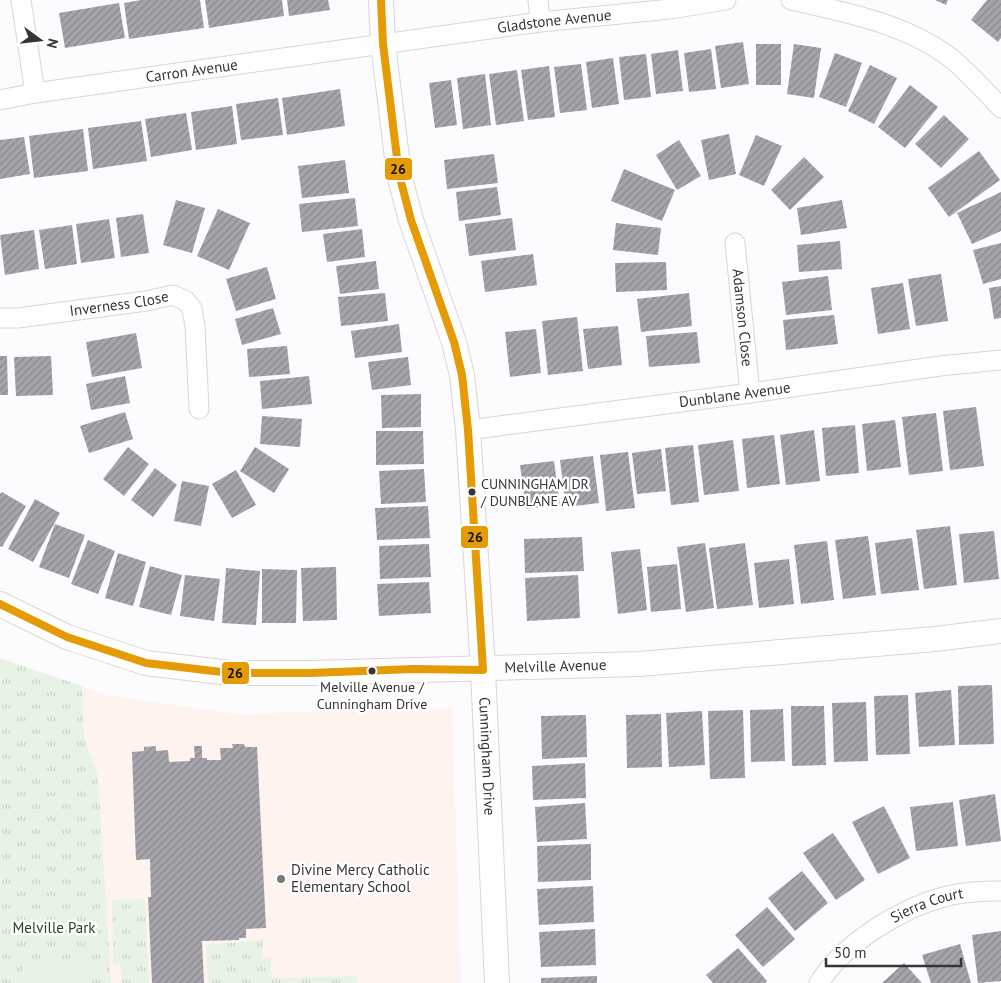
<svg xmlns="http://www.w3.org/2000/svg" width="1001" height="983" font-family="'PT Sans',sans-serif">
  <defs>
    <pattern id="grass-tufts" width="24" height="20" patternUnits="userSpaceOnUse" patternTransform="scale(1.25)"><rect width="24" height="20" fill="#e8f3e6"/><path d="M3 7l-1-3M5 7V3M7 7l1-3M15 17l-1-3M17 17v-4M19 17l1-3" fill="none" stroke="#c8d1c6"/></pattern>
    <pattern id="building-hatch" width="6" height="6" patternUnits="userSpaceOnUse" patternTransform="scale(1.25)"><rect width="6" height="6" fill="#a7a5ac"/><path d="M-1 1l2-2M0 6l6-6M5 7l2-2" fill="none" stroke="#89878d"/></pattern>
  </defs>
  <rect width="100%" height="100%" fill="#fcfbfd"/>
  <path fill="#fef3ef" d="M82 686 105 695 236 714 452 708 461 983H111L98 775 84 737Z"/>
  <path fill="url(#grass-tufts)" d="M0 658 82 686 84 737 98 775 111 983H0Z
    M145 899 149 983H122L120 963 113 964 112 900Z
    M263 940 262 958H271V978L357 976V983H208L206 945Z"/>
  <path fill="#e8f3e6" d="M87 964 88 983H23V966Z"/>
  <path fill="url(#building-hatch)" d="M141 0H200L204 28 129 39 124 3Z
    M205 0H282L284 16 209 28Z
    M287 0H328L330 10 289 16Z
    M935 0H948L946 5Z
    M987 0H1001V38L998 42 971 20Z
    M119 3 125 38 65 48 59 13Z
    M743 42 749 84 721 88 715 46Z
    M756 44H781V85H756Z
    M794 44 821 48 814 98 787 94Z
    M711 49 716 89 689 92 684 53Z
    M678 50 683 91 656 94 651 54Z
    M835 53 862 63 846 107 819 97Z
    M646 54 651 97 624 100 619 57Z
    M613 58 619 104 592 108 586 62Z
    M581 64 587 110 560 113 554 67Z
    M870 65 897 78 874 124 848 111Z
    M549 66 555 117 528 120 521 70Z
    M517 70 524 121 496 125 489 74Z
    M485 74 491 125 463 129 457 78Z
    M451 80 457 125 435 128 429 83Z
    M910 85 938 107 905 148 878 127Z
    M340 89 345 126 287 135 282 98Z
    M278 98 283 135 241 140 236 104Z
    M232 106 237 144 196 150 191 112Z
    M186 113 192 150 151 157 145 119Z
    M944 115 969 139 941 168 915 144Z
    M141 121 147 161 93 169 88 128Z
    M83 129 88 171 34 178 29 136Z
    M729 134 736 174 709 180 701 140Z
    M756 135 782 146 764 186 739 175Z
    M24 137 30 174 0 179V140Z
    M679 140 701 176 677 190 656 155Z
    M979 151 1000 180 949 217 928 188Z
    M494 154 498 183 447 189 444 160Z
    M804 157 824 177 790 210 771 190Z
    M345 160 349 193 302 198 298 166Z
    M624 169 675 190 662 221 611 201Z
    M497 187 501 215 459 221 456 192Z
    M1001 192V231L972 244 957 213Z
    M355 198 358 226 302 232 299 204Z
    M176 200 205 208 192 253 163 245Z
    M842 200 847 228 801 235 797 208Z
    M218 209 250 223 229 270 197 256Z
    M143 214 149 253 121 257 116 218Z
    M512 218 516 250 469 256 465 224Z
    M109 219 115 258 81 263 76 224Z
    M616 223 661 228 658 255 613 250Z
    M72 225 77 264 45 269 39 230Z
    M362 229 365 257 327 262 323 234Z
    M34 230 39 269 5 275 0 235Z
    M840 241 842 269 799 272 797 245Z
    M1001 243V279L983 284 973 250Z
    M533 254 537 285 485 292 481 261Z
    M376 261 379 289 340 294 336 266Z
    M666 262 667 290 616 292 615 263Z
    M267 267 276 299 236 311 226 279Z
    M941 274 948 321 916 326 908 279Z
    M828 276 832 310 786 315 782 282Z
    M903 283 910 329 878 334 871 288Z
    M1001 286V318L994 319 989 288Z
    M385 293 388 321 341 326 338 297Z
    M689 293 692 326 641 332 637 299Z
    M273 308 281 334 242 345 235 319Z
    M834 315 838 344 786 350 783 320Z
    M577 317 583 371 548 375 542 321Z
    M399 324 402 352 355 358 351 331Z
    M618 326 622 365 588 369 583 329Z
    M536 329 541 373 510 377 505 332Z
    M697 332 700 363 649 367 646 336Z
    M136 333 142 368 92 377 86 342Z
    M287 346 290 374 249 377 247 349Z
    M0 356H7L8 395H0Z
    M51 356 53 395 16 396 14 357Z
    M408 357 411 385 372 390 368 362Z
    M125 376 130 403 91 410 86 384Z
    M309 376 312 404 262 409 260 381Z
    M421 394V427L382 428 381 395Z
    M976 407 984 466 950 470 943 411Z
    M125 412 133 439 89 453 80 426Z
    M936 413 943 471 909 475 902 417Z
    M262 416 302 419 300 447 260 444Z
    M895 420 901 467 867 471 862 424Z
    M855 425 859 473 826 476 822 428Z
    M814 430 820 481 786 485 780 435Z
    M376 431H423L424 464 376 465Z
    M774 435 780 484 747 488 742 439Z
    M733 440 739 491 704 495 698 445Z
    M693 445 699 502 671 505 665 448Z
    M128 447 149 464 124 496 103 479Z
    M255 447 289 469 274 493 240 471Z
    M661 449 666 491 637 494 632 453Z
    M628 452 635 508 606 511 600 455Z
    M593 456 599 503 566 507 560 460Z
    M554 461 560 505 526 509 520 465Z
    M155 468 177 485 153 517 131 500Z
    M424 469 426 502 381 504 379 471Z
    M236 470 256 505 232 518 212 484Z
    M182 481 209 486 201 526 174 521Z
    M2 492 26 506 2 547 0 546V494Z
    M35 499 60 513 33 562 8 549Z
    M428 506 430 538 377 540 375 508Z
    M55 524 85 535 69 578 39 567Z
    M950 526 957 585 924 589 916 530Z
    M994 531 999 579 964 583 959 534Z
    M868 536 876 595 843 599 835 540Z
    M582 537 584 571 525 573 524 539Z
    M912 538 919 590 881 594 875 543Z
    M88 540 115 551 98 594 71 584Z
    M827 541 834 600 801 604 794 545Z
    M705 543 714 608 686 612 677 547Z
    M745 543 753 605 717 609 709 548Z
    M429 544 431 577 380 579 379 546Z
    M640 549 647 610 618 614 611 552Z
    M118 553 146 562 133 606 105 598Z
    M789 559 794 604 759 608 754 563Z
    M677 564 681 609 651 612 647 567Z
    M150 566 182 575 171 615 139 607Z
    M336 567 337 620 303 621 301 568Z
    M226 568 260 571 256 625 222 623Z
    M262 569 297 570 296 623H262Z
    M185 575 220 579 214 621 180 616Z
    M578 575 580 618 527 621 525 578Z
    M429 582 431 613 379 616 377 584Z
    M992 685 994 744 959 745 958 686Z
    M951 690 955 745 919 747 915 693Z
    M908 695 910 754 876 755 874 696Z
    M866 702 868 761 834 762 832 703Z
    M791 706H824L826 765 792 766Z
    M783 709 785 761 751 762 750 710Z
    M743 710 745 778 710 779 708 711Z
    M702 711 705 765 669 767 666 713Z
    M661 714 662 767 627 768 626 715Z
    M586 715 587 757 542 759 541 716Z
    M232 744H244L245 747H257L266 928 246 929V938H239V940L202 941 204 983H152L148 897H151L150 859 136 860 132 752 144 751V747L156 746V751L168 750 169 762 190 761V758H195L194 746H202V758H207V760H221L220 748H233Z
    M585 763 586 798 533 800 532 766Z
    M995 794 1001 841 966 846 959 800Z
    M953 802 958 846 916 851 910 807Z
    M585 803 587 839 537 842 535 807Z
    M884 806 910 858 878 874 852 822Z
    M833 833 865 880 836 900 803 853Z
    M591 844V880L538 882 537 846Z
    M802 871 828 903 795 931 768 898Z
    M593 886 594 922 539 925 537 889Z
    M767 907 795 939 763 967 735 935Z
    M595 929 596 965 541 967 539 932Z
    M1001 931V981L978 983 972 935Z
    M960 944 971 983H931L922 955Z
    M738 948 767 981 765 983H713L706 975Z
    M904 963 922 983H882Z
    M597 976V983H541V978Z"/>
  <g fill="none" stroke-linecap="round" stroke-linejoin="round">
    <defs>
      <g id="minor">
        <path d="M21 0 35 93"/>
        <path d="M538 0 540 22"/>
        <path d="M791 0C845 12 907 24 952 59 970 74 985 91 1001 108"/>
        <path id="s1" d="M0 100 35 93 540 22 670 9 726 0"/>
        <path id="s2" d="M735 243 750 393"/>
        <path id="s3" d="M0 318H18L146 301 173 295 186 301 192 309 195 326 199 409"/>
        <path id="s4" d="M468 430 750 393 940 366 1001 360"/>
        <path id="s5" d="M819 983C845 942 901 908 947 896 964 892 984 891 1001 891"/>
      </g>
      <g id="tertiary">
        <path id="s6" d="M381 0 383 44 399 174 411 220 454 342 462 375 468 430 483 670 497 983"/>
        <path id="s7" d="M0 604 67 637 146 663 230 673H311L639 664 935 639 1001 631"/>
      </g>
    </defs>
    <use href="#minor" stroke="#d7d6d8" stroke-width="21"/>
    <use href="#tertiary" stroke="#d7d6d8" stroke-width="26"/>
    <use href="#minor" stroke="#fffeff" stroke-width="19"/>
    <use href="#tertiary" stroke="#fffeff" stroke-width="24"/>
    <defs>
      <path id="bus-1" d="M381 0 383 44 399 174 411 220 454 342 462 375 468 430 483 670
        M0 604 67 637 146 663 230 673H311L413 669 483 670"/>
    </defs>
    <use href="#bus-1" stroke="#fff" stroke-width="11"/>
    <use href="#bus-1" stroke="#e49b06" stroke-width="8"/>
  </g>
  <g fill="#363537" stroke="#fff" stroke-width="2">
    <circle cx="472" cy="492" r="4.5"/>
    <circle cx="372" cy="671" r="4.5"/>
  </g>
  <circle fill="#7b7a7c" stroke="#fff" stroke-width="2" cx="281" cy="879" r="5"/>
  <g text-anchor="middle" stroke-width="5" stroke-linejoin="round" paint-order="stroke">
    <g font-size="14" fill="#363537" stroke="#fff" text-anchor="start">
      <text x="481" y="489">CUNNINGHAM DR<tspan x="481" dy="17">/ DUNBLANE AV</tspan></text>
      <text x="372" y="692" text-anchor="middle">Melville Avenue /<tspan x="372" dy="17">Cunningham Drive</tspan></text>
    </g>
    <g font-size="15" fill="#363537" stroke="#fff">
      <text dy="5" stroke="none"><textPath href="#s1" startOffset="560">Gladstone Avenue</textPath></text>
      <text dy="5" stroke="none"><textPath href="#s1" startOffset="194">Carron Avenue</textPath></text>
      <text dy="5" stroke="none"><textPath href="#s3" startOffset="120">Inverness Close</textPath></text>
      <text dy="5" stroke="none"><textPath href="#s2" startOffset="75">Adamson Close</textPath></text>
      <text dy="5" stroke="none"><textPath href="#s4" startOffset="269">Dunblane Avenue</textPath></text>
      <text dy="5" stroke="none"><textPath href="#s7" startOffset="568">Melville Avenue</textPath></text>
      <text dy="5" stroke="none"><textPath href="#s6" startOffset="768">Cunningham Drive</textPath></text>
      <text dy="5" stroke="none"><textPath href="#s5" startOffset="136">Sierra Court</textPath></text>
    </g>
    <g font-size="15" fill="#363537" stroke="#fff" text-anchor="start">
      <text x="291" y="875">Divine Mercy Catholic<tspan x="291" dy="17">Elementary School</tspan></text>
    </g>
    <g font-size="15" fill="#22461c" stroke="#fff">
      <text x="54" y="933">Melville Park</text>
    </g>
  </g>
  <g stroke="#fff" stroke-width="2">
    <rect x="384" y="157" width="29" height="24" rx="5" fill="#e49b06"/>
    <rect x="460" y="525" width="29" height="24" rx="5" fill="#e49b06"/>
    <rect x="221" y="661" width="29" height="24" rx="5" fill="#e49b06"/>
  </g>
  <g font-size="14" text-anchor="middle" font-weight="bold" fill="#111">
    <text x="398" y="174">26</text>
    <text x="475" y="542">26</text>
    <text x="235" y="678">26</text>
  </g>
  <g transform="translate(40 40) rotate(105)" stroke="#ffffff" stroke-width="4" paint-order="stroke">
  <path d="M0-4L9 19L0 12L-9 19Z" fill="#363537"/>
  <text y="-8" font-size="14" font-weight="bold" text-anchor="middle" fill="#363537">N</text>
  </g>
  <path d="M826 958v8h135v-8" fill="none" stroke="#363537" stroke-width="2.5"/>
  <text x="834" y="958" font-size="15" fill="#363537" stroke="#ffffff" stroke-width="4" paint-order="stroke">50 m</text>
</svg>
